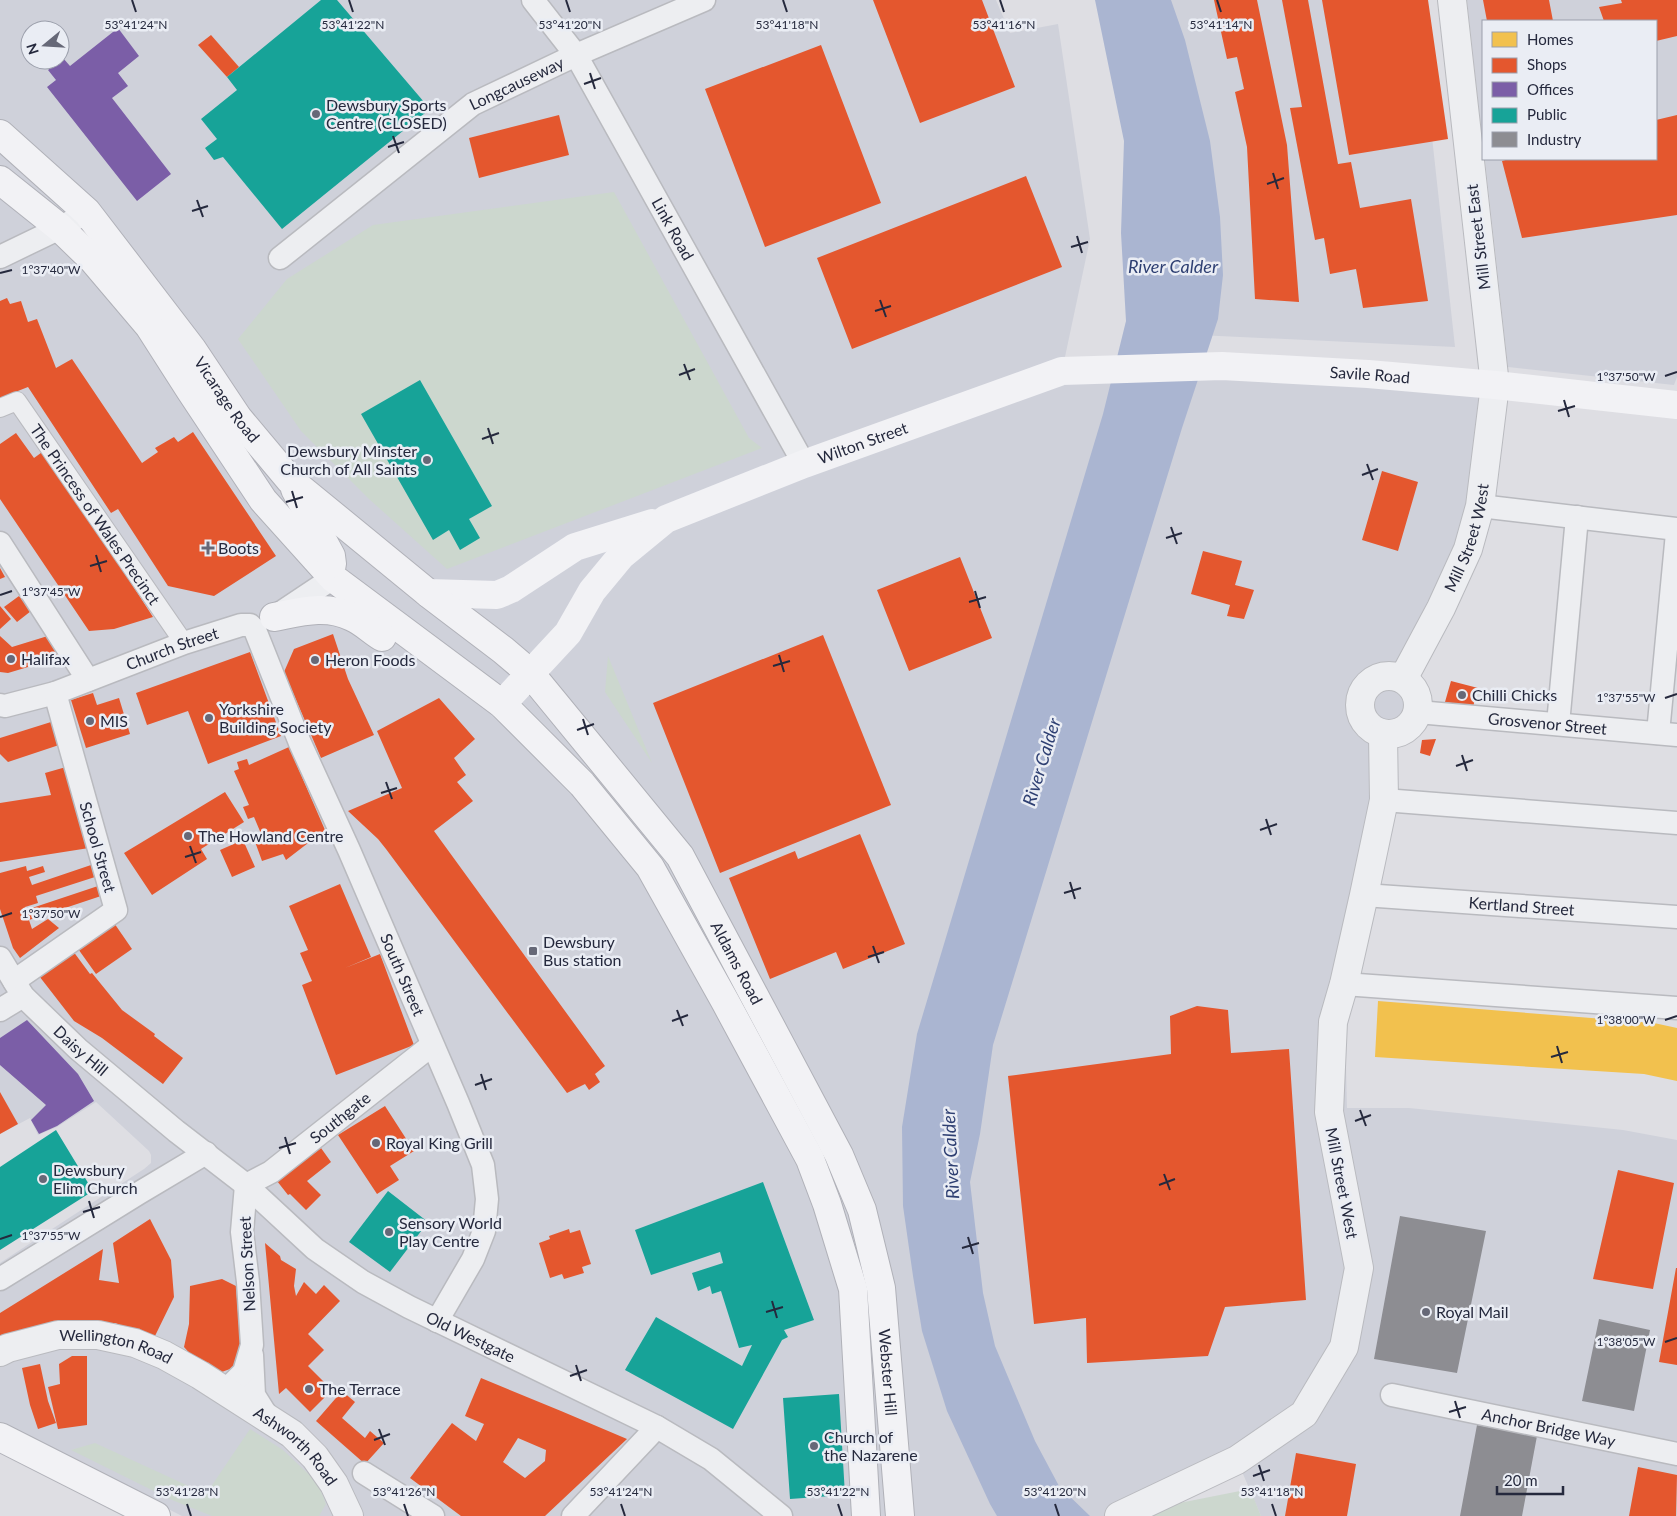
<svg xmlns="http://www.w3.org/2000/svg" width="1677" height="1516" font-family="Lato,sans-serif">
  <rect width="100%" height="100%" fill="#dedee3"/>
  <path fill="#cfd1da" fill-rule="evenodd" d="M0 0H996L1010 33 1058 24 1090 239 1062 371 1495 385 1480 506 1409 683 1417 696 1418 704 1416 717 1407 728 1392 734 1344 984 1347 1108H1409L1623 1130 1677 1140V1516H1261L1237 1460 1119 1516H182L0 1424V1263L144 1169 151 1163V1155L149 1151 96 1102 57 1127 38 1135 30 1118 0 1134ZM30 30H60V60H30Z
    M1121 0H1417L1455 347 1177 334Z
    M1467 0H1677V377L1674 385 1508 367 1485 159H1656V21H1483V147Z"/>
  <path fill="#ccd7ce" d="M614 192 749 438 762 448 447 569 369 499 301 431 238 339 287 279 373 225Z
    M608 656 652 763 605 692Z
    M250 1429 283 1450 318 1483 326 1504 319 1516H212L172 1500 71 1450 95 1443 206 1494Z
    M1250 1489 1261 1516H1126L1124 1514Z"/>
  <path fill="#aab5d1" d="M1095 0H1171L1185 40 1210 141 1220 217 1223 275 1218 319 1182 428 993 1045 980 1134 970 1182 983 1293 995 1346 1035 1441 1059 1486 1090 1516H997L990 1504 947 1411 922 1331 913 1276 903 1206 902 1127 917 1034 1103 414 1126 321 1121 233 1124 141Z"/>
  <path fill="#f2c14e" d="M1378 1001 1654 1023 1677 1028V1081L1644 1074 1375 1057Z"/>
  <path fill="#e4572e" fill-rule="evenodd" d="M873 0H982L1015 87 920 123Z
    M1214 0H1257L1287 145 1299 302 1255 299 1247 147 1235 92 1244 89 1237 57 1227 59Z
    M1282 0H1308L1338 164 1351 162 1360 208 1411 199 1428 301 1363 308 1356 269 1330 274 1324 238 1315 240 1290 108 1302 107Z
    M1322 0H1428L1448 139 1349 155Z
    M1483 0H1549L1553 21H1487Z
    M1621 0H1677V36L1656 41V21H1604L1599 7 1622 3Z
    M211 35 239 67 227 77 198 45Z
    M821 45 881 203 765 247 705 89Z
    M559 115 569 155 479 178 469 138Z
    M1677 115V215L1522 238 1502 161 1509 159H1656V120Z
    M1026 176 1062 267 852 349 817 258Z
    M7 298 10 304 21 301 28 322 37 319 56 368 72 359 142 463 158 452 155 448 174 437 178 442 193 432 276 556 214 596 168 586 118 509 111 513 28 387 0 398V301Z
    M16 433 34 458 45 450 153 617 114 629 89 631 0 499V444Z
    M1382 471 1418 482 1398 551 1362 540Z
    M1203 551 1242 561 1235 585 1254 590 1244 619 1227 616 1230 605 1191 594Z
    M960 557 992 638 909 671 877 590Z
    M0 568 5 577 0 579Z
    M19 596 31 611 17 622 4 607Z
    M0 606 11 619 0 629Z
    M333 634 348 679 374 735 321 758 284 672 294 649Z
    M51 635 58 658 8 673 0 672V636L12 647Z
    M823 635 891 805 720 873 653 703Z
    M250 652 281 736 208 764 188 711 147 725 136 693Z
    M1451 681 1478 688 1473 707 1445 702Z
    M93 693 97 705 119 698 130 734 86 748 71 700Z
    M439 698 475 739 454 758 466 775 457 782 473 801 434 831 605 1066 595 1074 600 1082 589 1090 585 1084 567 1093 386 849 378 839 348 811 402 788 377 731Z
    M51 722 59 745 8 762 0 754V738Z
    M1436 739 1430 756 1420 753 1422 740Z
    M289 747 325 830 286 860 283 854 262 861 254 839 262 836 254 817 248 819 243 807 249 805 234 771 239 769 237 762 247 759 249 765Z
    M66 767 89 848 0 862V803L51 795 45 773Z
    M225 792 244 822 201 849 207 859 152 895 124 853Z
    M860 834 905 944 843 969 836 952 770 979 729 878 795 851 798 859Z
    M243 840 255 867 232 877 220 850Z
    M91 865 95 877 36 896 38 903 25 907 26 910 98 886 101 896 29 920 32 929 48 919 59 928 20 958 13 948 0 909V873L26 866 27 871 43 866 45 872 29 877 32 885Z
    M340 884 371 957 345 968 380 954 414 1045 336 1075 302 985 312 981 300 953 308 950 289 906Z
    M112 920 132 949 96 974 76 946Z
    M70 947 90 974 92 973 122 1010 155 1034 154 1036 183 1058 163 1084 102 1038 74 1021 36 972Z
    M1197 1006 1228 1010 1231 1053 1289 1049 1306 1300 1225 1307 1208 1356 1087 1363 1086 1318 1034 1324 1008 1076 1171 1054 1170 1016Z
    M0 1092 18 1124 0 1134Z
    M385 1106 414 1151 390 1166 399 1180 377 1194 338 1135Z
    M321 1148 331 1162 307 1181 321 1195 306 1210 290 1194 288 1195 277 1181Z
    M1618 1170 1674 1183 1653 1289 1593 1279Z
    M150 1219 171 1260 174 1297 154 1338 115 1323H67L0 1341V1313L103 1249 99 1280 119 1283 113 1243Z
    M569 1229 570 1233 580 1230 591 1264 582 1267 584 1273 564 1279 562 1274 550 1278 539 1243 550 1239 549 1236Z
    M265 1243 280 1256 281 1260 296 1269 294 1286 296 1296 304 1282 316 1294 324 1285 340 1301 308 1334 324 1350 308 1366 332 1390 310 1412 286 1388 279 1394Z
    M1676 1268H1677V1365L1659 1362Z
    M222 1279 236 1286 241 1352 239 1361 230 1369 219 1373 193 1357 184 1347 189 1324 190 1286Z
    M72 1356H87V1425L58 1429 48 1387 60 1384 59 1364Z
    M40 1364 48 1401 56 1423 38 1429 30 1405 22 1368Z
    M481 1378 561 1411 627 1439 545 1516H461L410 1478 452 1423 476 1441 484 1424 465 1416ZM518 1438 546 1450 545 1461 525 1478 503 1462Z
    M342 1391 355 1402 342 1418 365 1438 370 1431 384 1443 365 1464 316 1421Z
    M1296 1453 1356 1464 1347 1516H1285Z
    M1638 1467 1677 1475 1676 1516H1629Z"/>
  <path fill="#7b5ea7" d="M118 28 139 56 118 73 128 86 112 98 171 174 137 201 47 87 56 80 48 70 63 58 70 66Z
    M27 1020 78 1074 94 1101 57 1126 39 1134 31 1120 46 1105 0 1065V1038Z"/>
  <path fill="#17a398" d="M321 0H337L430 109 282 229 223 157 214 160 205 148 217 139 201 119 237 90 227 77Z
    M420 380 492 506 469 519 480 538 460 550 449 530 433 540 361 414Z
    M56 1130 93 1191 0 1250V1167Z
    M763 1182 814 1320 784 1330 788 1337 782 1340 733 1429 625 1370 656 1317 742 1366 752 1345 739 1348 721 1291 712 1294 710 1286 698 1291 692 1273 723 1263 720 1252 651 1275 635 1230Z
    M388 1191 428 1222 390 1272 349 1242Z
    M839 1394 845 1495 790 1499 783 1398Z"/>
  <path fill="#8d8d92" d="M1400 1216 1486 1231 1457 1373 1374 1359Z
    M1599 1319 1650 1330 1634 1411 1582 1401Z
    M1477 1425 1537 1436 1522 1516H1460Z"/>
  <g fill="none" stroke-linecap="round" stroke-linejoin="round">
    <defs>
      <g id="pedestrian">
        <path id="s1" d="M0 408 17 401 184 643"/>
      </g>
      <g id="minor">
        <path id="s2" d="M533 0 576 55 804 464"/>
        <path d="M0 257 60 228 87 212"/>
        <path id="s3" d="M280 258 473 104 576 55 704 0"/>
        <path d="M1480 506 1677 529"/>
        <path d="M0 543 88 680"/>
        <path d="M279 614 333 578"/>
        <path id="s4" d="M0 705 5 706 55 693 184 643 241 625H250L255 630 300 743 349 850 458 1103 483 1165 487 1199 484 1231 473 1259 437 1321"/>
        <path id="s5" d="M1418 712 1677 735"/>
        <path d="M1558 724 1577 517"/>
        <path d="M1658 733 1677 533"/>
        <path d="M1384 800 1677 823"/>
        <path id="s6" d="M1364 895 1677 917"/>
        <path id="s7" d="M0 958 23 996 78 1049 176 1131 246 1185 315 1249 363 1282 409 1307 657 1427 711 1459 781 1516"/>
        <path d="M14 981 116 910 55 693"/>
        <path d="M1344 984 1677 1008"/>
        <path d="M0 1010 23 996"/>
        <path id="s8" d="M246 1185 271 1172 432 1045"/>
        <path d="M0 1279 139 1193 206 1153"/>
        <path d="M252 1355 254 1395 269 1419"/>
        <path d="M225 1391 244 1372 252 1345 248 1282 242 1232 246 1185"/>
        <path id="s9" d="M1392 1395 1677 1454"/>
        <path d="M364 1473 433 1516"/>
        <path d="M573 1516 657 1427"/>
      </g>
      <g id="tertiary">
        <circle cx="1389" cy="705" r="29"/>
        <path id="s10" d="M1403 679 1441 608 1468 549 1480 506 1495 385 1452 0"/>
        <path id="s11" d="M0 1352 8 1348 58 1335H98L135 1343 164 1355 200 1375 292 1434 315 1457 334 1484 349 1516"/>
        <path d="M1119 1516 1237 1460 1304 1414 1344 1347 1359 1268 1329 1112 1333 1022 1344 984 1364 895 1384 800 1383 734"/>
      </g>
      <g id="trunk">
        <path id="s13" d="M0 134 87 212 192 349 238 418 290 480 428 593 503 650 530 673 680 856 839 1155 862 1210 881 1288 900 1516"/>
        <path d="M0 180 60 228 93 260 149 326 190 390 263 500 333 578 502 704 582 784 650 867 726 1003 810 1159 827 1204 853 1289 866 1516"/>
        <path d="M295 489 331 556 332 564"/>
        <path d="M274 617C300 612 326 604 352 617 362 621 372 631 382 637"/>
        <path d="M0 1437 156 1516"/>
      </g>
    </defs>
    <use href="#pedestrian" stroke="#b9babf" stroke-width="20"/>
    <use href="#minor" stroke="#b9babf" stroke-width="25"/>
    <use href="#tertiary" stroke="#b9babf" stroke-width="30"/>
    <use href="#trunk" stroke="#b0b1b8" stroke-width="30"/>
    <use href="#pedestrian" stroke="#edeef1" stroke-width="18"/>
    <use href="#minor" stroke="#edeef1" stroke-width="22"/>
    <use href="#tertiary" stroke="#edeef1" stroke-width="28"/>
    <g stroke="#f2f2f5" stroke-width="28">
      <path d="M428 593 497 595 511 589 575 547 652 523"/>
      <path id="s12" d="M502 704 568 633 592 591 621 556 666 519 804 464 1062 371 1222 366 1368 374 1495 385 1677 405"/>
    </g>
    <use href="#trunk" stroke="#f2f2f5" stroke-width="28"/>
  </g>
  <path fill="none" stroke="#25293d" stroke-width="2" d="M132 0 136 12M349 0 353 12M566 0 570 12M783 0 787 12M1000 0 1004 12M1217 0 1221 12M590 73 595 89M584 84 601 78M393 136 399 153M388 147 404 142M1273 173 1278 189M1267 184 1284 178M197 200 203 217M192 211 208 206M1077 236 1082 253M1071 247 1088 242M0 273 12 270M880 300 886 317M875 311 891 306M684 364 690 380M679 375 695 369M1665 376 1677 372M1564 400 1569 417M1558 411 1575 406M488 428 493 444M482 439 499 433M1367 464 1373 480M1362 475 1378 469M292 491 297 508M286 502 303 497M1171 527 1177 544M1166 538 1182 533M96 555 101 572M90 566 107 561M975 591 980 608M0 595 12 591M969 602 986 597M779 655 784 672M773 666 790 661M1665 698 1677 694M583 719 588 735M577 730 594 724M1462 755 1467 771M1456 766 1473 760M386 782 392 799M381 793 397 788M1266 819 1271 835M1260 830 1277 824M190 846 196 863M185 857 201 852M1070 882 1075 899M1064 893 1081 888M0 917 12 913M873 946 879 963M868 957 884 952M677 1010 683 1026M1665 1020 1677 1016M672 1021 688 1015M1557 1046 1562 1063M1551 1057 1568 1052M481 1074 486 1090M475 1085 492 1079M1360 1110 1366 1126M1355 1121 1371 1115M285 1137 290 1154M279 1148 296 1143M1164 1174 1170 1190M1159 1185 1175 1179M89 1201 94 1218M83 1212 100 1207M968 1237 973 1254M0 1239 12 1235M962 1248 979 1243M772 1301 777 1318M766 1312 783 1307M1665 1342 1677 1338M576 1365 581 1381M570 1376 587 1370M1455 1401 1460 1418M1449 1412 1466 1407M379 1429 385 1445M374 1440 390 1434M1259 1465 1264 1481M1253 1476 1270 1470M187 1504 191 1516M404 1504 408 1516M621 1504 625 1516M838 1504 842 1516M1055 1504 1059 1516M1272 1504 1276 1516"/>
  <g fill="#666877" stroke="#eaedf4" stroke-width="2">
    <circle cx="316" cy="114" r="5"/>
    <circle cx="427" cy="460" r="5"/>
    <path d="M205.5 540.5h5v5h5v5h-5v5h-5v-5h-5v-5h5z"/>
    <circle cx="11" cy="659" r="5"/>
    <circle cx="315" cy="660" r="5"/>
    <circle cx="1462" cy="695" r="5"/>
    <circle cx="209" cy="718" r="5"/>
    <circle cx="90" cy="721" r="5"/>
    <circle cx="188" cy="836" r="5"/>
    <rect x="528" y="946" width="10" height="10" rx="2.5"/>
    <circle cx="376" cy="1143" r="5"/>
    <circle cx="43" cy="1179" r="5"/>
    <circle cx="389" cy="1232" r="5"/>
    <circle cx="1426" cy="1312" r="5"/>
    <circle cx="309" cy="1389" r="5"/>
    <circle cx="814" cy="1446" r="5"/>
  </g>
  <g text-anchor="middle" stroke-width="5" stroke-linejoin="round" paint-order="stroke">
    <g font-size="16" fill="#25293d" stroke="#eaedf4">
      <text dy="6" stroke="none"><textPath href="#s3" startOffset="295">Longcauseway</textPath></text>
      <text dy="6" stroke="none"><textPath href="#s2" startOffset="269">Link Road</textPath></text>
      <text transform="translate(1478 237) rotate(-97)" y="6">Mill Street East</text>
      <text dy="6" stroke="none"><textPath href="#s12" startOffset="980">Savile Road</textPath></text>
      <text dy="6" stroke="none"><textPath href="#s13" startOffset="351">Vicarage Road</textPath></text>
      <text dy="6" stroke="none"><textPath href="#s12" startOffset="460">Wilton Street</textPath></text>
      <text dy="6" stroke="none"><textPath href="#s1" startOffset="156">The Princess of Wales Precinct</textPath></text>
      <text dy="6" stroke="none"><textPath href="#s10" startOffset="156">Mill Street West</textPath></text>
      <text dy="6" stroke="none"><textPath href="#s4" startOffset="182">Church Street</textPath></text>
      <text dy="6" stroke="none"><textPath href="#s5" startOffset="130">Grosvenor Street</textPath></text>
      <text transform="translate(98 847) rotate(74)" y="6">School Street</text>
      <text dy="6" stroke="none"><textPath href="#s6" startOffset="158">Kertland Street</textPath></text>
      <text dy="6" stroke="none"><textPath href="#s13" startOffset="1119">Aldams Road</textPath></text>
      <text dy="6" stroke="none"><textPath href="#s4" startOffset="646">South Street</textPath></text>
      <text dy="6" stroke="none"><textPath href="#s7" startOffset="124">Daisy Hill</textPath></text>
      <text dy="6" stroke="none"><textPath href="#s8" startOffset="116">Southgate</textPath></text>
      <text transform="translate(1342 1183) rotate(79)" y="6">Mill Street West</text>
      <text transform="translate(247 1264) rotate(-93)" y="6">Nelson Street</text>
      <text dy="6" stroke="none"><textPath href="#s7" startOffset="610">Old Westgate</textPath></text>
      <text dy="6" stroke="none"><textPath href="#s11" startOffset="120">Wellington Road</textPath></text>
      <text dy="6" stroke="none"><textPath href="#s13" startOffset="1561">Webster Hill</textPath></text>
      <text dy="6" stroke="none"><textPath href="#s9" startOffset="160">Anchor Bridge Way</textPath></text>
      <text dy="6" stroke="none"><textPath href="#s11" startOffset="331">Ashworth Road</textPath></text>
    </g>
    <g font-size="16" fill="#25293d" stroke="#eaedf4" text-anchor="start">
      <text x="326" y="111">Dewsbury Sports<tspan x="326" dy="18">Centre (CLOSED)</tspan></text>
      <text x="417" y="457" text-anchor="end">Dewsbury Minster<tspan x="417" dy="18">Church of All Saints</tspan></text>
      <text x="218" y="554">Boots</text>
      <text x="21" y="665">Halifax</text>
      <text x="325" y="666">Heron Foods</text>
      <text x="1472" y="701">Chilli Chicks</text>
      <text x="219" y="715">Yorkshire<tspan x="219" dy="18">Building Society</tspan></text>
      <text x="100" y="727">MIS</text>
      <text x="198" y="842">The Howland Centre</text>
      <text x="543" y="948">Dewsbury<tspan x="543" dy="18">Bus station</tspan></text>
      <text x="386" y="1149">Royal King Grill</text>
      <text x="53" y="1176">Dewsbury<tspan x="53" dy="18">Elim Church</tspan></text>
      <text x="399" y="1229">Sensory World<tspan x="399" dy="18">Play Centre</tspan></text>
      <text x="1436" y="1318">Royal Mail</text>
      <text x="319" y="1395">The Terrace</text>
      <text x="824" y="1443">Church of<tspan x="824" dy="18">the Nazarene</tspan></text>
    </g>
    <g font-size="18" font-style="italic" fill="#2e3f72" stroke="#eaedf4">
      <text x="1173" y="273">River Calder</text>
      <text transform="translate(1042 762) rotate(-73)" y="6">River Calder</text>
      <text transform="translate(951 1154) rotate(-93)" y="6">River Calder</text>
    </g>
  </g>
  <g font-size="12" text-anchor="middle" fill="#25293d" stroke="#eaedf4" stroke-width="5" stroke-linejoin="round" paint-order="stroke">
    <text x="136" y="29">53°41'24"N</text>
    <text x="353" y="29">53°41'22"N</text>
    <text x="570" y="29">53°41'20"N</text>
    <text x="787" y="29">53°41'18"N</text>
    <text x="1004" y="29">53°41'16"N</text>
    <text x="1221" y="29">53°41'14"N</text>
    <text x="51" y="274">1°37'40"W</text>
    <text x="1626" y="381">1°37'50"W</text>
    <text x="51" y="596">1°37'45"W</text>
    <text x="1626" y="702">1°37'55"W</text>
    <text x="51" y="918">1°37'50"W</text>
    <text x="1626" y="1024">1°38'00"W</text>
    <text x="51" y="1240">1°37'55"W</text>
    <text x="1626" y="1346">1°38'05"W</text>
    <text x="187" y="1496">53°41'28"N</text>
    <text x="404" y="1496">53°41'26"N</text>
    <text x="621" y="1496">53°41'24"N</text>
    <text x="838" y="1496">53°41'22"N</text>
    <text x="1055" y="1496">53°41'20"N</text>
    <text x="1272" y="1496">53°41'18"N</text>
  </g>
  <rect x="1482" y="20" width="175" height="140" fill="#eaedf4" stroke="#9b9fab"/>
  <rect x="1492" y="32" width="25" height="15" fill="#f2c14e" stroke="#9b9fab"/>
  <text x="1527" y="45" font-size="15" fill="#25293d">Homes</text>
  <rect x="1492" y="58" width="25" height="15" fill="#e4572e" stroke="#9b9fab"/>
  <text x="1527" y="70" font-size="15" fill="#25293d">Shops</text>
  <rect x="1492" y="82" width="25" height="15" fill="#7b5ea7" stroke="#9b9fab"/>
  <text x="1527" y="95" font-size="15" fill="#25293d">Offices</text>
  <rect x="1492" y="108" width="25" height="15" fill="#17a398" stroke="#9b9fab"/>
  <text x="1527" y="120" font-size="15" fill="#25293d">Public</text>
  <rect x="1492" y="132" width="25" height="15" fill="#8d8d92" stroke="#9b9fab"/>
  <text x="1527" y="145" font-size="15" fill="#25293d">Industry</text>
  <g transform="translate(45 45) rotate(252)"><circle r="24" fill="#eaedf4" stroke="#9b9fab"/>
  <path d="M0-4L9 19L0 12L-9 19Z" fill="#666877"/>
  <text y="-8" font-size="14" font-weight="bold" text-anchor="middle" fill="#25293d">N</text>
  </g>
  <path d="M1497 1486v8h66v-8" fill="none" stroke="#25293d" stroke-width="2.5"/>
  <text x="1504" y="1486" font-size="15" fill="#25293d" stroke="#eaedf4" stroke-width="4" paint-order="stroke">20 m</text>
</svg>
